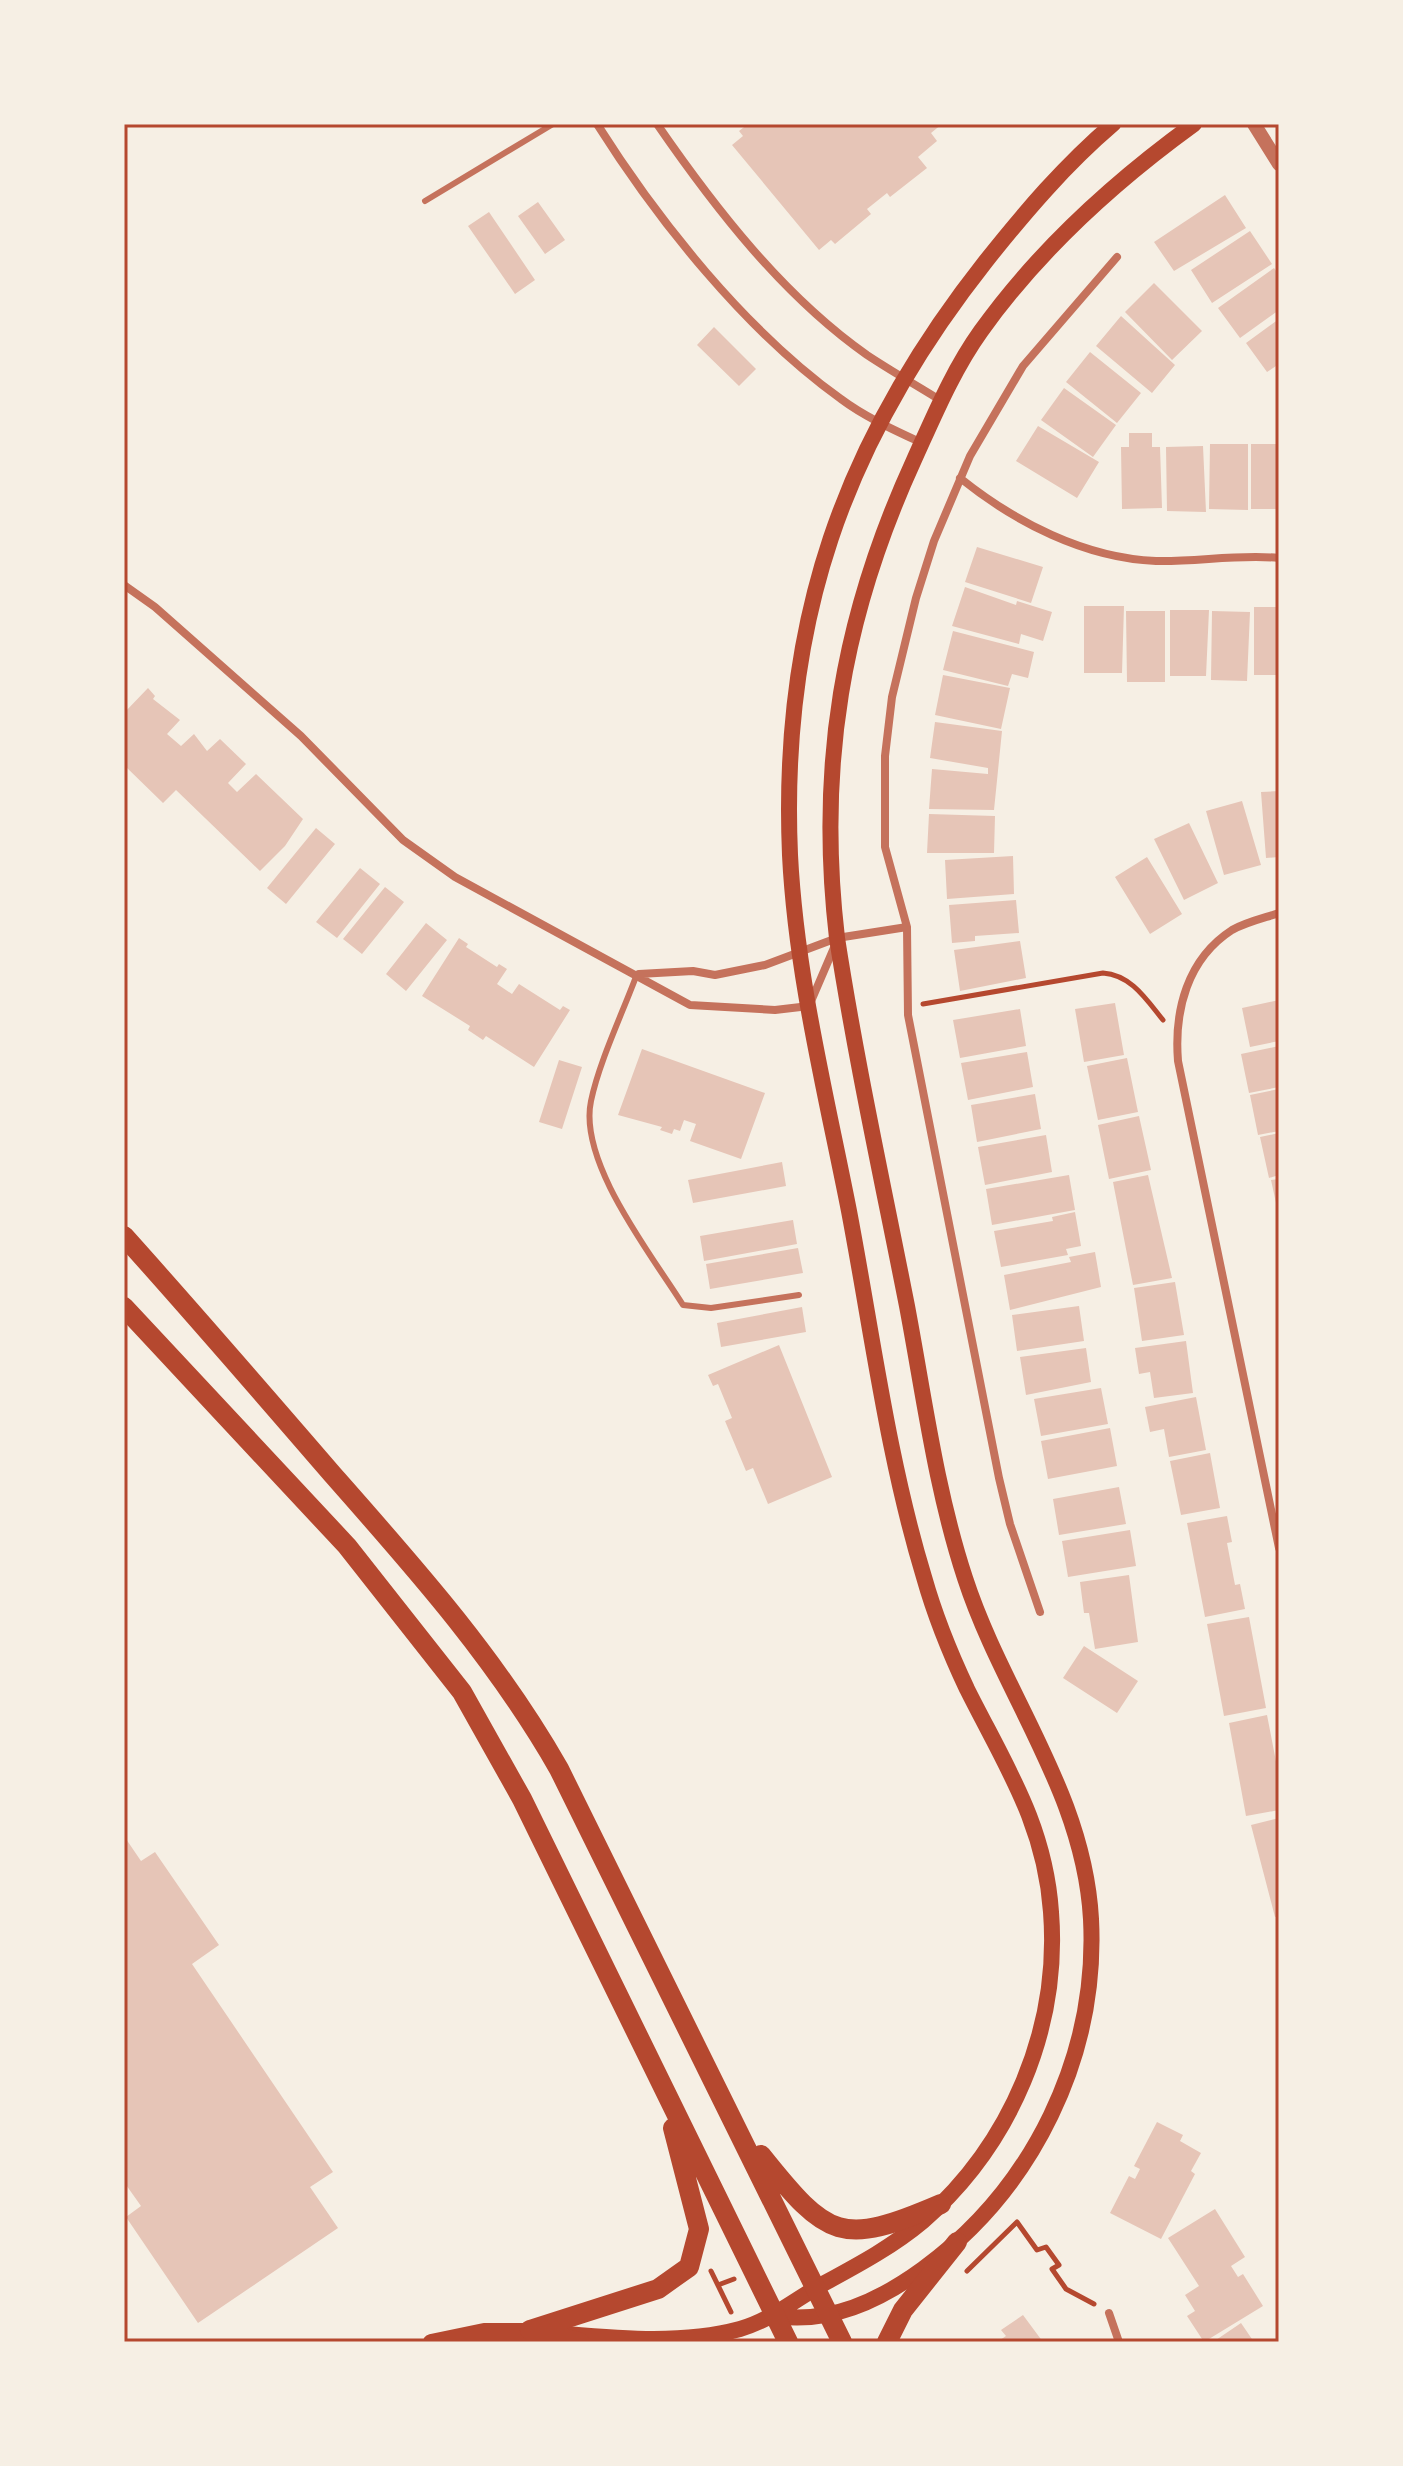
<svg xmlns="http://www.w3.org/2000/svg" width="1403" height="2466" font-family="Roboto,sans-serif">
  <rect width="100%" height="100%" fill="#f6efe4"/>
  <path fill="#e6c5b7" d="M748 124H942L931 133 937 141 918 157 927 168 890 197 887 193 867 209 871 214 835 244 831 240 819 250 732 145 743 136 739 131Z
    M1225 195 1246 228 1174 271 1154 242Z
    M538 202 565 240 545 254 518 216Z
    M489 212 535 280 515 294 468 226Z
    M1250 231 1272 264 1212 303 1191 270Z
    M1274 268 1279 275V310L1240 338 1218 308Z
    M1154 283 1202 331 1172 360 1125 312Z
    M1121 316 1175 365 1152 393 1096 346Z
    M1279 319V364L1267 372 1246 343Z
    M714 327 756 369 739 386 697 345Z
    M1090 352 1141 393 1117 423 1066 382Z
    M1064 388 1116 425 1093 457 1041 420Z
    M1038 426 1099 462 1077 498 1016 461Z
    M1129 433H1152V447H1160L1162 508 1122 509 1121 447H1129Z
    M1210 444H1248V510L1209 509Z
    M1251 444H1279V509H1251Z
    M1203 446 1206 512 1167 511 1166 447Z
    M977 547 1043 567 1031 603 965 582Z
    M965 587 1016 605 1017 601 1052 612 1043 641 1021 634 1019 644 952 626Z
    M1084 606H1124L1122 673H1084Z
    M1254 607H1279V675H1254Z
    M1170 610H1209L1206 676H1170Z
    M1126 611H1165V682H1127Z
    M1212 611 1250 612 1247 681 1211 680Z
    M953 631 1034 652 1028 678 1012 674 1008 686 943 670Z
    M943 675 1010 688 1001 729 935 715Z
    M148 688 155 696 153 699 180 720 167 734 181 746 194 734 207 751 220 739 246 764 228 783 237 792 256 774 303 819 285 846 260 871 176 790 163 803 124 765V713Z
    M935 722 1002 731 994 810 929 809 932 769 988 774V768L930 758Z
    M1279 791V857L1266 858 1261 792Z
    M1242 801 1261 865 1224 875 1206 811Z
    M929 814 995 816 994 853H927Z
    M1189 823 1218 883 1184 900 1154 839Z
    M316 828 335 844 286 904 267 888Z
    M1013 856 1014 894 947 899 945 860Z
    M1147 857 1182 914 1150 934 1115 877Z
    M360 868 380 884 337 938 316 922Z
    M385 887 404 902 362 954 343 939Z
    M1016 900 1019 933 975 936V941L952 943 949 905Z
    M426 923 447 940 406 991 386 974Z
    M459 938 468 944 466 947 497 967 499 964 507 969 497 984 512 994 519 984 560 1010 563 1006 570 1010 534 1067 486 1036 483 1040 468 1030 470 1026 422 996Z
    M1020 941 1026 978 960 991 954 950Z
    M1279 1000V1041L1250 1047 1242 1008Z
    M1115 1003 1124 1055 1084 1062 1075 1009Z
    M1020 1009 1026 1046 960 1058 953 1020Z
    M1279 1046V1087L1249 1093 1241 1054Z
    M642 1049 765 1093 741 1159 690 1141 696 1124 684 1120 680 1131 674 1129 672 1134 660 1130 662 1127 618 1115Z
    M1027 1052 1033 1087 968 1100 961 1063Z
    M1127 1058 1138 1112 1098 1120 1087 1066Z
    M559 1060 582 1067 562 1129 539 1122Z
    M1279 1089V1131L1258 1135 1250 1095Z
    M1035 1094 1041 1129 977 1142 971 1105Z
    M1139 1116 1151 1170 1109 1179 1098 1125Z
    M1279 1133V1175L1269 1178 1260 1137Z
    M1046 1135 1052 1172 985 1185 978 1147Z
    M782 1162 786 1186 693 1203 688 1180Z
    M1069 1175 1075 1210 992 1225 986 1189Z
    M1148 1175 1172 1278 1133 1285 1113 1182Z
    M1279 1179V1212H1278L1271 1180Z
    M1075 1212 1081 1246 1066 1249 1068 1255 1001 1267 994 1231 1053 1221 1052 1217Z
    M793 1220 797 1244 704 1261 700 1236Z
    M798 1248 803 1273 710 1289 706 1264Z
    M1095 1252 1101 1287 1010 1310 1004 1275 1071 1262 1069 1257Z
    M1175 1282 1184 1335 1142 1341 1134 1288Z
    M1079 1306 1084 1341 1017 1351 1012 1315Z
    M802 1307 806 1332 721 1347 717 1323Z
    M1186 1341 1193 1393 1154 1398 1150 1372 1139 1374 1135 1348Z
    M779 1345 832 1477 768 1504 753 1468 746 1471 725 1421 732 1418 718 1384 713 1386 708 1375Z
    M1086 1348 1091 1382 1026 1395 1020 1357Z
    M1101 1388 1108 1424 1041 1436 1034 1399Z
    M1196 1397 1206 1450 1169 1457 1164 1429 1150 1432 1145 1407Z
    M1110 1428 1117 1466 1048 1479 1041 1441Z
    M1210 1453 1220 1508 1181 1515 1170 1461Z
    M1119 1487 1126 1524 1059 1535 1053 1499Z
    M1227 1516 1232 1542 1227 1543 1235 1585 1240 1584 1245 1609 1205 1617 1187 1523Z
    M1130 1530 1136 1566 1068 1577 1062 1541Z
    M1129 1575 1138 1642 1095 1649 1089 1613H1084L1080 1582Z
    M1249 1617 1266 1708 1224 1716 1207 1624Z
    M1084 1646 1138 1681 1117 1713 1063 1678Z
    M1267 1715 1279 1777V1810L1246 1816 1229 1723Z
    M1279 1818V1916L1275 1917 1251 1825Z
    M124 1836 141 1861 155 1852 219 1945 192 1964 333 2172 310 2187 338 2228 198 2323 126 2217 141 2206 124 2182Z
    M1157 2122 1183 2135 1180 2141 1201 2153 1191 2171 1195 2174 1161 2239 1110 2213 1129 2176 1135 2179 1140 2169 1134 2166Z
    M1215 2209 1245 2257 1231 2266 1238 2277 1243 2274 1263 2306 1204 2342 1187 2316 1195 2311 1185 2295 1199 2286 1168 2238Z
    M1023 2315 1043 2342H997L1006 2336 1001 2330Z
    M1241 2323 1254 2342H1213Z"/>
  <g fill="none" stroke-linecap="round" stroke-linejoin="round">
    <path stroke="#b5482f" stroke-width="5" d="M923 1004 1103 973C1131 975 1146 999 1163 1020
      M711 2271 731 2312
      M967 2271 1017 2222 1037 2250 1046 2247 1059 2265 1052 2269 1066 2289 1094 2304
      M718 2285 734 2279"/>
    <path stroke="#c5725c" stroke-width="6" d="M425 201 553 124
      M637 974C623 1012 599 1062 591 1101 578 1162 651 1254 683 1305L711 1308 799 1295"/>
    <path stroke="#c5725c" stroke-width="8" d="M597 124C659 222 746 331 841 399 865 417 894 430 922 443
      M657 124C715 208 783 296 867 355 891 371 916 385 940 400
      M960 478C1015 522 1084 558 1156 561 1197 562 1238 554 1279 558
      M124 585 155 607 301 736 403 840 455 877 690 1005 775 1010 809 1006 836 943
      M1279 913C1264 918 1246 922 1232 930 1187 959 1174 1011 1178 1061L1279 1548
      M639 974 693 971 715 975 765 965 837 938 907 927
      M1040 1612 1010 1524 999 1478 908 1015 907 927 885 847V756L892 697 916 598 934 541 970 456 1023 366 1117 257
      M1109 2313 1119 2342"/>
    <path stroke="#c5725c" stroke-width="14" d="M1254 124 1279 164"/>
    <path stroke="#b5482f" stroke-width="16" d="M775 2316C830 2324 879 2301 923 2269 1033 2189 1098 2056 1091 1919 1084 1792 1003 1695 965 1578 936 1490 924 1396 907 1306 883 1184 856 1061 837 938 817 766 842 617 914 460 934 416 953 370 981 331 1039 250 1114 182 1194 124
      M567 2334C624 2339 684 2344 740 2329 771 2320 793 2301 821 2285 856 2266 892 2247 923 2221 1011 2144 1060 2029 1051 1912 1045 1824 1005 1765 967 1689 950 1653 935 1616 924 1577 888 1459 872 1332 849 1211 826 1094 796 975 790 855 780 623 843 442 986 261 1025 212 1065 165 1113 124
      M431 2342 484 2331H540"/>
    <path stroke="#b5482f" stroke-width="20" d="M124 1236C195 1315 264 1395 333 1475 416 1569 497 1660 559 1769L842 2342
      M124 1307 347 1546 462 1692 522 1799 788 2342
      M761 2155C828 2239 841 2247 941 2204
      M530 2330 658 2289 689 2267 699 2229 673 2128
      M530 2330 579 2342
      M887 2342 903 2310 957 2242"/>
  </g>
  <rect width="1403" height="2466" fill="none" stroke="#f6efe4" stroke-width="252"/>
  <rect x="126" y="126" width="1151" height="2214" fill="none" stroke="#b5482f" stroke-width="3"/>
</svg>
